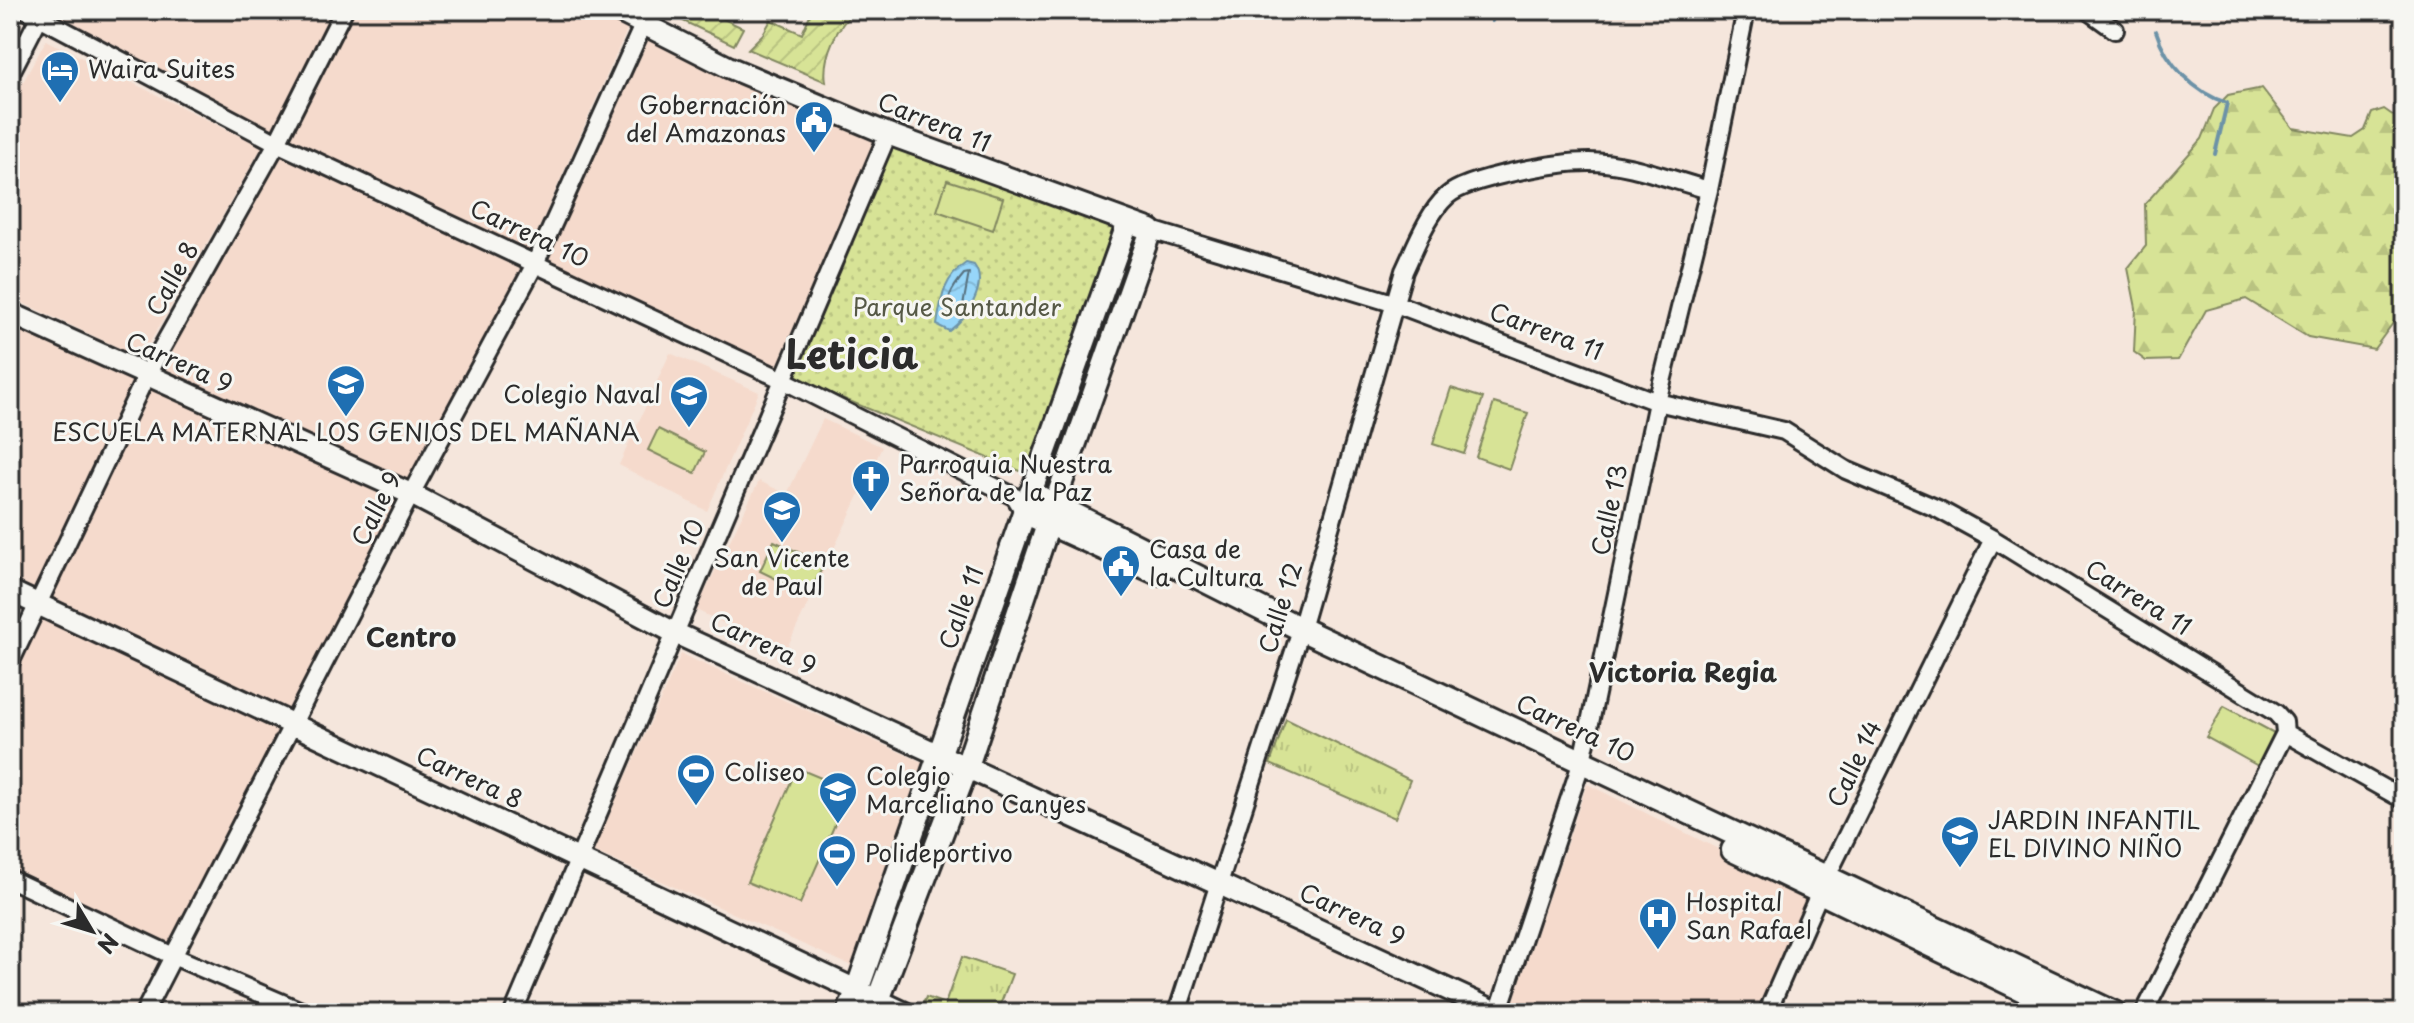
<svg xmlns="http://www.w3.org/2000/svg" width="2414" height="1023" font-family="'Playpen Sans',sans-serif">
  <defs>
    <pattern id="grass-tufts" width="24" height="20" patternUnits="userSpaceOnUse" patternTransform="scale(2)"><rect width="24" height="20" fill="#d7e396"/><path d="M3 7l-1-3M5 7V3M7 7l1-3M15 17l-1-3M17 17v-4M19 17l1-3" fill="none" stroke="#b9c381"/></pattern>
    <pattern id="forest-firs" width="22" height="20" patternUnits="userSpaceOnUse" patternTransform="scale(2)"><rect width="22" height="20" fill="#d7e396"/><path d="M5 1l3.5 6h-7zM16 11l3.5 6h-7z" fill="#b9c381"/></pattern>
    <pattern id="park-dots" width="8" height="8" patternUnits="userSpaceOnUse" patternTransform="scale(2)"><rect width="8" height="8" fill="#d7e396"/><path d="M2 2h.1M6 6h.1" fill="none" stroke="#b9c381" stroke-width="1.8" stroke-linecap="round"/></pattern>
    <pattern id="garden-furrows" width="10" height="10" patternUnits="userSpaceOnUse" patternTransform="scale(2)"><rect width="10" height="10" fill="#d7e396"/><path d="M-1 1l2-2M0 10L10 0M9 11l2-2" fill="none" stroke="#b9c381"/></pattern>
    <pattern id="water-waves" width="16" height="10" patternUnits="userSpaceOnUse" patternTransform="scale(2)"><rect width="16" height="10" fill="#97d6f9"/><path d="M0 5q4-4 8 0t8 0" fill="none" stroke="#82b8d6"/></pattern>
  </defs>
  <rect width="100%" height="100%" fill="#f5e6dc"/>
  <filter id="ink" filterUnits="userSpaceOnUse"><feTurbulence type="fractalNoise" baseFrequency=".0125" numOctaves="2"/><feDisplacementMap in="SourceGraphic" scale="16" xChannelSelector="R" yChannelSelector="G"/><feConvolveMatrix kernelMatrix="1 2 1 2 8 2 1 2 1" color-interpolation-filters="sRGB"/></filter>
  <g filter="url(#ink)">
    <path fill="#f5dacc" d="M60 10H336L273 132 56 17Z
      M350 10H588L627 30 529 250 287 139Z
      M645 35 875 142 777 366 543 260Z
      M46 40 262 147 141 358 10 297V106Z
      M279 151 520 269 407 481 160 371Z
      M10 320 137 379 33 590 10 579Z
      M670 353 759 392 707 511 619 465Z
      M151 386 402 498 290 715 48 606Z
      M823 419 882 447 785 652 696 610 759 481 787 494Z
      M39 617 285 730 170 948 10 871V677Z
      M681 654 924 763 854 967 593 851Z
      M1587 784 1811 895 1756 1013H1522L1511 1008Z"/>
    <path fill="url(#grass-tufts)" stroke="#818760" stroke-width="2" d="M1132 242 1135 246 1054 472 1048 473Z
      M1286 719 1410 780 1395 818 1270 764Z
      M962 957 1012 974 997 1013H933L921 1008 926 997 945 1004Z"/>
    <path fill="url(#forest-firs)" stroke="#818760" stroke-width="2" d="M2262 88 2293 128 2353 138 2365 130 2372 113 2384 109 2404 123V308L2374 349 2308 337 2246 299 2206 310 2178 360 2146 361 2134 352 2136 308 2128 268 2146 246 2145 204 2202 139 2214 109 2228 95Z"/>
    <path fill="url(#park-dots)" stroke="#818760" stroke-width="2" d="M891 141 1123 225 1025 473 793 378Z"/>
    <path fill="url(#garden-furrows)" stroke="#818760" stroke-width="2" d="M660 10H704L743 28 734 45Z
      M812 10H857C837 24 822 57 826 82L748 49 763 34 771 20 802 34Z"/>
    <path fill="#d7e396" stroke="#818760" stroke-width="2" d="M947 180 1003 198 993 230 937 211Z
      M1451 388 1483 398 1464 454 1433 444Z
      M1494 403 1528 413 1509 469 1476 457Z
      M658 429 705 452 695 473 648 450Z
      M774 541 824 564 809 595 760 571Z
      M2224 706 2276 734 2258 766 2206 737Z
      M797 768 850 790 800 904 747 882Z"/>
    <path fill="url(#water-waves)" stroke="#6c92a7" stroke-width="2" d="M966 263 974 265C989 285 966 319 949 331L937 325C941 300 943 278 966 263Z"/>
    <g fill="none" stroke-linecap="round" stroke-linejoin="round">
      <path stroke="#566f7d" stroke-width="2" d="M969 273 963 306 949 318C943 302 953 287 964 274Z"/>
      <path stroke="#6c92a7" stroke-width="4" d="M2148 10 2152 17
        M1492 21 1497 10
        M2156 31C2166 64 2195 93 2227 103L2215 154"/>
      <defs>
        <path id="minor" d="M26 10 277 143 783 380 1015 497 1024 512
          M2087 10 2115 30
          M10 74 43 10
          M1151 230 1396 304 1657 402 1784 431 1846 470 1938 509 1993 539 2276 713 2284 722 2285 733 2404 800
          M10 663 146 376 277 143 344 10
          M10 879 173 956 306 1013
          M144 1013 411 494 534 266 644 23
          M513 1013 888 134
          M1177 1013 1298 639 1404 271C1415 248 1427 214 1447 196 1468 177 1559 162 1589 162 1628 162 1671 180 1709 190
          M1498 1013 1582 761 1657 402 1709 190 1746 10
          M1767 1013 1826 878 1993 539
          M2144 1013 2285 733"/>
        <path id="tertiary" d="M616 10 728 67 888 134 1151 230 1054 505
          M10 313 411 494 675 633 1499 1013
          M1031 493 1128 222
          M10 591 905 1013"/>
        <path id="secondary" d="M1024 512 1158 573
          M1733 850 2071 1013
          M849 1013 1031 493 1301 629 2114 1013
          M873 1013 967 766 1053 510"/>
      </defs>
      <use href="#minor" stroke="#2b2b2b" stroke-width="22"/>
      <use href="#tertiary" stroke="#2b2b2b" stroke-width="26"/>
      <use href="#secondary" stroke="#2b2b2b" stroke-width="28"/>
      <use href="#minor" stroke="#f6f6f2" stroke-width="16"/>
      <use href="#tertiary" stroke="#f6f6f2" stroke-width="20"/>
      <use href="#secondary" stroke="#f6f6f2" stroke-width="22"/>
    </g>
  </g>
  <defs>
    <symbol id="hotel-pin" viewBox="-11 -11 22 30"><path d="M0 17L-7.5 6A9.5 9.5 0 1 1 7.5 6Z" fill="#1f6fb2" stroke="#f6f6f2"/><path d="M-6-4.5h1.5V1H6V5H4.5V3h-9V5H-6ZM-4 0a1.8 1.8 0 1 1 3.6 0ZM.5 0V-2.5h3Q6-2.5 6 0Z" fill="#fff"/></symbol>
    <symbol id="civic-pin" viewBox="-11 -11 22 30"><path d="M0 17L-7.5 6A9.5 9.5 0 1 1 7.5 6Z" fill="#1f6fb2" stroke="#f6f6f2"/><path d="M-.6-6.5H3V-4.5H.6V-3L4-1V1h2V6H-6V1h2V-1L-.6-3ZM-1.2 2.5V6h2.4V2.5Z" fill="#fff"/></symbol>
    <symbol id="school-pin" viewBox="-11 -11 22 30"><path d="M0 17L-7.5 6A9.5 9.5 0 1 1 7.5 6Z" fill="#1f6fb2" stroke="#f6f6f2"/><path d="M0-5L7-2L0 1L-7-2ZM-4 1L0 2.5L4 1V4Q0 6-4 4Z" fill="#fff"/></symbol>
    <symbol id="church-pin" viewBox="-11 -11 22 30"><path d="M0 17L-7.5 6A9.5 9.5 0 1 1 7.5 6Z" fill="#1f6fb2" stroke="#f6f6f2"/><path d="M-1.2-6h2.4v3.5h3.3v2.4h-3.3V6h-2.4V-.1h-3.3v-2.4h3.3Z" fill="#fff"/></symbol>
    <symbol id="stadium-pin" viewBox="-11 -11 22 30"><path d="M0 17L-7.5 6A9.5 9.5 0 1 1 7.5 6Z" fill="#1f6fb2" stroke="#f6f6f2"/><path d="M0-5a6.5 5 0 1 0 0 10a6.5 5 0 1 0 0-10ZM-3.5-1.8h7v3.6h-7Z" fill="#fff"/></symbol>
    <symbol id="hospital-pin" viewBox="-11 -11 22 30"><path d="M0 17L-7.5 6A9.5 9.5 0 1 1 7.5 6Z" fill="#1f6fb2" stroke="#f6f6f2"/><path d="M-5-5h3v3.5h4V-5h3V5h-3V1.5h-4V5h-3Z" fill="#fff"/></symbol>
  </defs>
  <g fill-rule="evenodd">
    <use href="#hotel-pin" x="38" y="48" width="44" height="60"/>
    <use href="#civic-pin" x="792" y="98" width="44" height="60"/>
    <use href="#school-pin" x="324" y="362" width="44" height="60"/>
    <use href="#school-pin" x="667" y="373" width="44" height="60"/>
    <use href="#church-pin" x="849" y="457" width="44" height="60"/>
    <use href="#school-pin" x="760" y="488" width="44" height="60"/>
    <use href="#civic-pin" x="1099" y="542" width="44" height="60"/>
    <use href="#stadium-pin" x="674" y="751" width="44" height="60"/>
    <use href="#school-pin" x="816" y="769" width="44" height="60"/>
    <use href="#school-pin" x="1938" y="813" width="44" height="60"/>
    <use href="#stadium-pin" x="815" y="832" width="44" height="60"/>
    <use href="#hospital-pin" x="1636" y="895" width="44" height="60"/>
  </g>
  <g text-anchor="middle" stroke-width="6" stroke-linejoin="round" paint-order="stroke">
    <g font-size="24" fill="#2b2b2b" stroke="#f6f6f2" text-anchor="start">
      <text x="88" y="78">Waira Suites</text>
      <text x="786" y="114" text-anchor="end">Gobernación<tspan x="786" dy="28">del Amazonas</tspan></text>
      <text x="661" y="403" text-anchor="end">Colegio Naval</text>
      <text x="346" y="441" text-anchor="middle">ESCUELA MATERNAL LOS GENIOS DEL MAÑANA</text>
      <text x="899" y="473">Parroquia Nuestra<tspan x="899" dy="28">Señora de la Paz</tspan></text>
      <text x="1149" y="558">Casa de<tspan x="1149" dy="28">la Cultura</tspan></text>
      <text x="782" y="567" text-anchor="middle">San Vicente<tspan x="782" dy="28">de Paul</tspan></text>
      <text x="724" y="781">Coliseo</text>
      <text x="866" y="785">Colegio<tspan x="866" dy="28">Marceliano Canyes</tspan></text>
      <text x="1988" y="829">JARDIN INFANTIL<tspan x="1988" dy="28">EL DIVINO NIÑO</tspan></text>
      <text x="865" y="862">Polideportivo</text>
      <text x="1686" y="911">Hospital<tspan x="1686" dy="28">San Rafael</tspan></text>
    </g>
    <g font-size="24" fill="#2b2b2b" stroke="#f6f6f2">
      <text transform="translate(934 123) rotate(22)" y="8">Carrera 11</text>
      <text transform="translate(529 234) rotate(25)" y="8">Carrera 10</text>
      <text transform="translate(173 279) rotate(-61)" y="8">Calle 8</text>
      <text transform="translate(1546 332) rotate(21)" y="8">Carrera 11</text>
      <text transform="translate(179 363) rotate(24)" y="8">Carrera 9</text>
      <text transform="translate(377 509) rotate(-63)" y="8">Calle 9</text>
      <text transform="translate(1610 510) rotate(-78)" y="8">Calle 13</text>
      <text transform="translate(679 564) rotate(-67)" y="8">Calle 10</text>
      <text transform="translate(2138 598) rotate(32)" y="8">Carrera 11</text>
      <text transform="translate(962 608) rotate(-70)" y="8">Calle 11</text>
      <text transform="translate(1281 608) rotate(-73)" y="8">Calle 12</text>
      <text transform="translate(763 644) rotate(25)" y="8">Carrera 9</text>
      <text transform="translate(1575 729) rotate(25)" y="8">Carrera 10</text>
      <text transform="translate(1855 764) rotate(-64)" y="8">Calle 14</text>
      <text transform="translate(469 778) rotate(25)" y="8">Carrera 8</text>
      <text transform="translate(1352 915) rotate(25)" y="8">Carrera 9</text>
    </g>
    <g font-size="24" fill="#565946" stroke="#f6f6f2">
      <text x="957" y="316">Parque Santander</text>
    </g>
    <g font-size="26" font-weight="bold" fill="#2b2b2b" stroke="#f6f6f2">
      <text x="411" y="647">Centro</text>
      <text x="1683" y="682">Victoria Regia</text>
    </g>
    <g font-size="40" font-weight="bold" fill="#2b2b2b" stroke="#f6f6f2">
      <text x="852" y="369">Leticia</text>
    </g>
  </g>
  <rect width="2414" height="1023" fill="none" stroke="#f6f6f2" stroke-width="40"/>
  <rect x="20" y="20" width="2374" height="983" fill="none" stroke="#2b2b2b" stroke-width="3" filter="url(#ink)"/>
  <g transform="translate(92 931) rotate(128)" stroke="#f6f6f2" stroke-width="6" paint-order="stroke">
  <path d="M0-6L14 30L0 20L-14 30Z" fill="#2b2b2b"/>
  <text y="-12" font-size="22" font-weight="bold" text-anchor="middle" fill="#2b2b2b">N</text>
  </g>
</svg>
